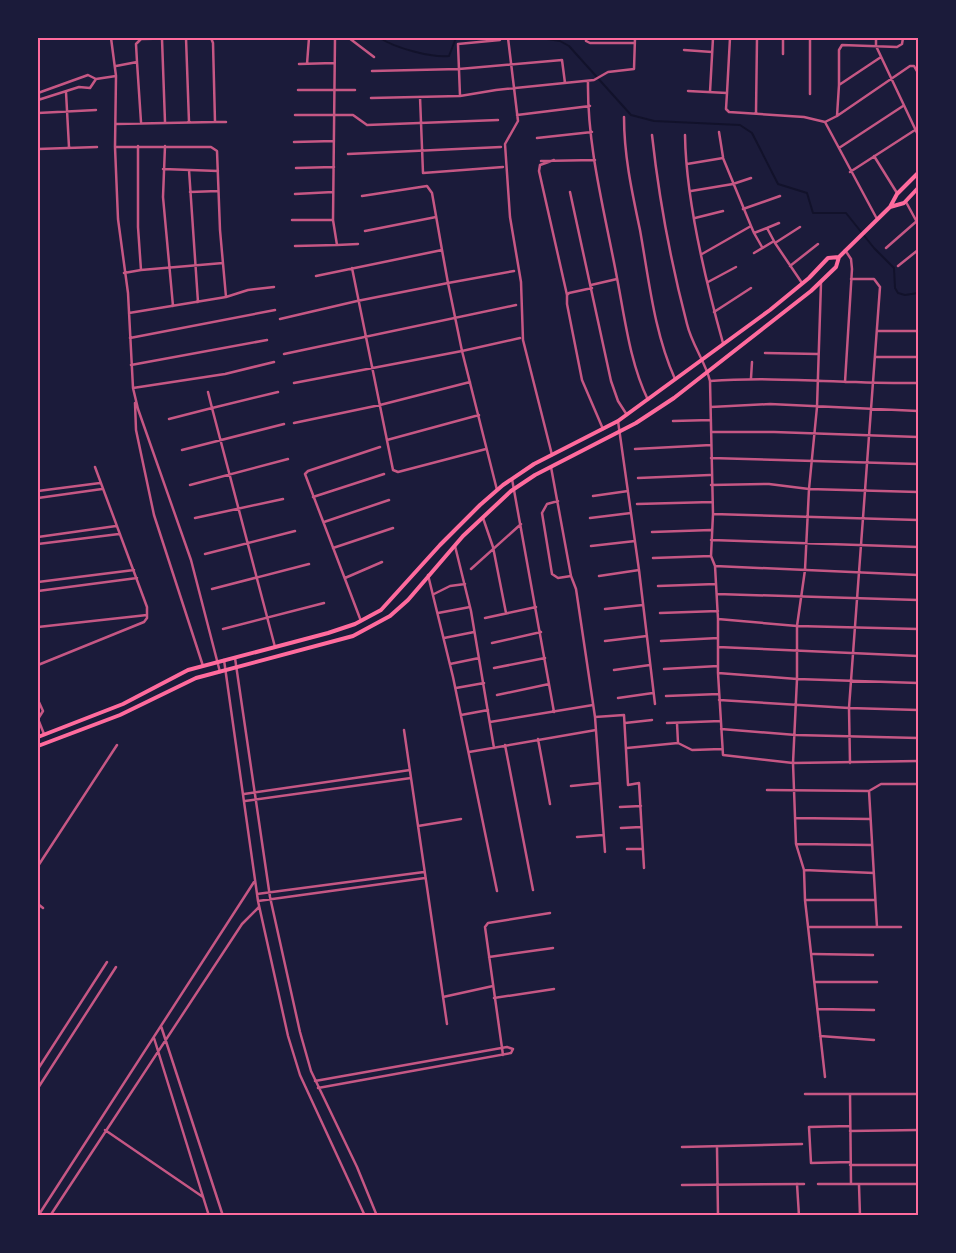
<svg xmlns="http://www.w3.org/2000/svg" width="956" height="1253" font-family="'IBM Plex Sans',sans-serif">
  <rect width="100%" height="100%" fill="#1b1b3a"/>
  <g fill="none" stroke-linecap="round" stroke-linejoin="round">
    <path stroke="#12122b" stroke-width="2" d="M380 38C395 48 432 58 449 56L456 38
      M541 38 560 41 569 46 631 115 654 121 740 125 752 133 778 184 807 193 813 213H846L874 248 894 268 895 288 898 293 905 295 918 293"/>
    <path stroke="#c65784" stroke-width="2.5" d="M111 38 116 76 115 147 118 219 128 293 133 388 138 409 191 560 220 672
      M186 38 189 122
      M349 38 374 57
      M508 38 518 121 505 144 510 217 521 282 523 340 552 455
      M586 38V41L590 43H635
      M876 38V46L918 135
      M162 39 165 122
      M684 50 712 52
      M783 54V38
      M137 62 141 122
      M299 64 334 63
      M307 64 309 38
      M116 66 137 62 136 44 141 39 192 38
      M372 71 459 69 562 60 565 83
      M38 72 39 99
      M588 81C587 148 605 213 617 278 625 319 630 363 648 400
      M839 85V50L842 45 897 47 902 44 903 38
      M298 90H355
      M688 91 727 93 730 38
      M66 92 69 147
      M710 92 713 38
      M38 93 88 75 96 79 116 76
      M727 93 726 109 729 112 804 117 825 122 837 116 839 85 881 57
      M810 94V38
      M460 96 458 44 500 40
      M420 97 423 173 503 167
      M371 98 460 96 496 90 594 80 608 72 634 69 635 38
      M38 100 79 87 90 88 96 79
      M38 113 96 110
      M756 113 757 38
      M295 115H353L367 125 498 120
      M517 115 590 106
      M837 116 910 66H914L918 73
      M624 117C624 156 632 192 640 230 649 280 654 332 675 379
      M215 122H226
      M825 122 877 219
      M116 124 215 122 213 43 211 38
      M719 132 723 157
      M652 135C659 199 671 263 687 324 692 345 705 361 710 381L713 514 711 556 715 566 718 619V673L723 755 793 763 918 761
      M685 135C686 201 705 279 723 343
      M537 138 592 132
      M294 142 334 141
      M138 146V227L141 270
      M165 146 163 197 173 306
      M115 147H211L217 151 220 230 226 297 129 313
      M839 148 903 106
      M38 149 97 147
      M348 154 501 147
      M874 156 897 193
      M554 160 540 165 539 171 567 295
      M541 161 595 160
      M687 164 723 158 751 226
      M296 168 334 167
      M163 169 218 171
      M189 170 198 302
      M850 172 915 130
      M691 191 733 184 751 178
      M190 192 218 191
      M570 192 611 381 618 401 627 415
      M295 194 333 192
      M362 196 427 186 432 193 442 250
      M906 202 918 224
      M743 209 780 196
      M695 218 723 211
      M292 220H333
      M767 228 779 223
      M365 231 436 217
      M754 233 762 247
      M775 243 802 283
      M337 245 358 244
      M295 246 337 245 333 220 335 38
      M886 248 918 220
      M754 253 774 241
      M702 254 751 226 754 233 767 228 775 243 800 227
      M790 266 818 244
      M898 266 918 250
      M352 268 393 470 398 472 486 449
      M514 271 448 283 462 351 520 338
      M124 273 141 270 223 263
      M708 282 736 267
      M821 283 817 407 809 489 805 570 797 626V679L793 763 796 844 804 870 805 900 825 1077
      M591 285 617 279
      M592 288 569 293 567 295V304L582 380 603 429
      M226 297 248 290 274 287
      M714 312 751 288
      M280 319 357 301 448 283 442 250 316 276
      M877 331H918
      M130 338 275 310
      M765 353 818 354
      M284 354 516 305
      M876 357H918
      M131 365 267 340
      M751 378 752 362
      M710 381C779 376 849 384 918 383
      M845 382 852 269 851 259 845 250
      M294 383 462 351 497 490
      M133 388 225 374 274 362
      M208 392 212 408 278 392
      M135 403 136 430 154 515 203 666
      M711 407 770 404 918 411
      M169 419 212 408 275 647
      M618 421 639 570 655 704
      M673 421 711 420
      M294 423 380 405 470 382
      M711 432H774L918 437
      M387 440 479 415
      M635 449 711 445
      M182 450 284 424
      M711 458 918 464
      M551 467 571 576 576 589 595 717 605 852
      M638 478 710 475
      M512 479 554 712
      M190 485 288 459
      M711 485 769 484 809 489 918 492
      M38 491 100 483
      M593 496 628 491
      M313 497 384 474
      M38 498 102 489
      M558 501 547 504 542 513 552 574 558 578 571 576
      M637 504 712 502
      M713 514 918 520
      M195 518 283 499
      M483 518 493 547 506 613
      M590 518 631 513
      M324 522 389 500
      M652 532 711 530
      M38 537 116 526
      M711 540 918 547
      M38 544 119 534
      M455 546 471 611 494 748
      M591 546 635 541
      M333 548 393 528
      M205 554 295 531
      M653 558 711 556
      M715 566 918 575
      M471 569 521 524
      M428 575 453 677 497 891
      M599 576 639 570
      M345 578 382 562
      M38 582 134 570
      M658 586 716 584
      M38 588V634
      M212 589 309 564
      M38 591 137 578
      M434 594 450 586 465 584
      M717 594 918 600
      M605 609 643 605
      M438 613 470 607
      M660 613 718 611
      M485 618 536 607
      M718 619 797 626 918 629
      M361 621 305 474 308 471 380 447
      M38 627 147 615
      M223 629 324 603
      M444 638 474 632
      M605 641 647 636
      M661 641 718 638
      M492 643 541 632
      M718 647 918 656
      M235 658 270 897 300 1032 311 1071 357 1167 377 1216
      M224 660 258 901 288 1036 300 1075 365 1216
      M450 664 479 658
      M38 665 144 622 147 618V607L95 467
      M494 668 545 658
      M664 669 718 666
      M614 670 650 665
      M718 673 797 679 918 683
      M456 688 484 683
      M497 695 549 684
      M666 696 719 694
      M618 698 653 693
      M38 700 43 711 38 719
      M719 700 849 708 880 287 874 279H851
      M461 715 488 710
      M595 717 624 715 628 785 639 783 644 868
      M38 719 44 734
      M490 722 593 705
      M625 723 652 720
      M667 723 721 721
      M677 723 678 743
      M721 729 796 735 918 738
      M404 730 447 1024
      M538 739 550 804
      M505 745 533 890
      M627 748 678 743 692 750 722 749
      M469 752 596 730
      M850 763 849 708 918 710
      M571 786 600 783
      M767 790 869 791
      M244 794 410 770
      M245 801 411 778
      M620 807 641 806
      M795 818 870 819
      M418 826 461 819
      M621 828 641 827
      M577 837 603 835
      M796 844 872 845
      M627 849H643
      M38 866 117 745
      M804 870 874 873
      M257 894 424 872
      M805 900H875
      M258 901 425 878
      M38 904 43 908
      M810 927H877
      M901 927H877L869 791 881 784H918
      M813 954 873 955
      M489 957 553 948
      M815 982H877
      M443 997 493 986
      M494 998 554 989
      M818 1009 874 1010
      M161 1026 223 1216
      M820 1036 874 1040
      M154 1038 209 1216
      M503 1055 485 927 488 923 550 913
      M38 1069 107 962
      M315 1081 507 1047 513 1049 511 1053 318 1088
      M38 1088 116 967
      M805 1094H918
      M850 1094 851 1184
      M850 1126 809 1127 811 1163 850 1162
      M105 1130 203 1197
      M850 1131 918 1130
      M682 1147 802 1144
      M717 1147 718 1216
      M850 1165H918
      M797 1184 799 1216
      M818 1184H918
      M682 1185 804 1184
      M859 1185 860 1216
      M38 1216 254 882
      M50 1216 242 924 259 907"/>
    <path stroke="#ff6b9d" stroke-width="4" d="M890 207 904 203 918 188
      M38 737 123 704 188 670 328 633 355 624 381 610 440 545 480 505 503 485 534 464 618 421 770 310 809 278 828 258 839 257
      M38 746 120 715 196 678 353 636 390 616 408 600 463 536 511 491 535 475 636 423 674 398 811 291 836 267 839 257 890 207 897 194 918 173"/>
  </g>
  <rect width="956" height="1253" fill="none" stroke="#1b1b3a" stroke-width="78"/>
  <rect x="39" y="39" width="878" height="1175" fill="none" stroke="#ff6b9d" stroke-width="2"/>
</svg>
